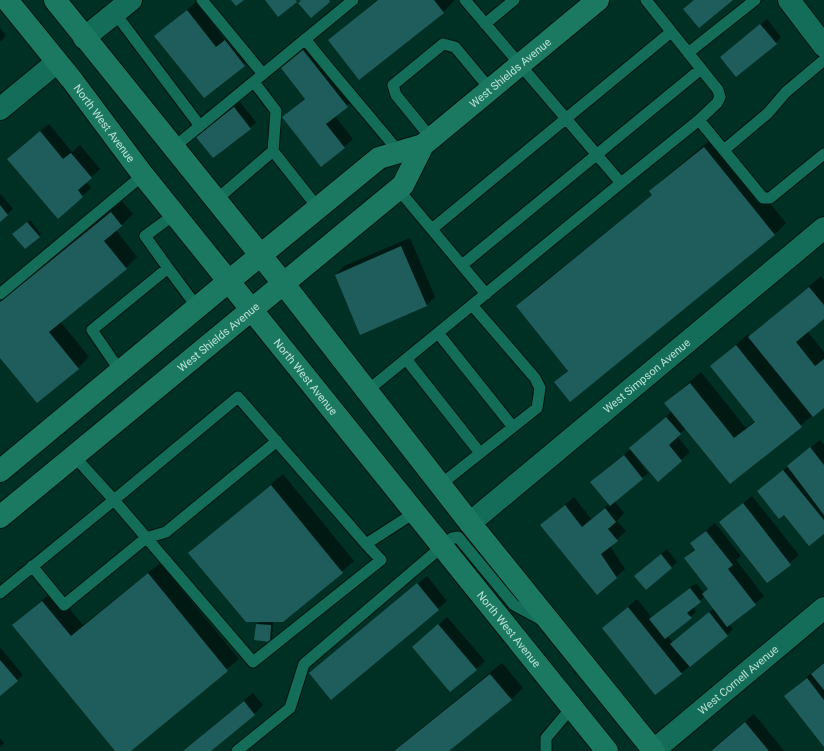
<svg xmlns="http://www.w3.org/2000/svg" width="824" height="751" font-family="Roboto,sans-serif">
  <rect width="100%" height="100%" fill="#002f24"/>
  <path fill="#0007" fill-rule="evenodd" d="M377 0H454V1L443 12 329 40Z
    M196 2 225 40 234 33 253 56 204 97 156 36Z
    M767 19 781 37 776 43 727 52Z
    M0 28 6 36 0 42Z
    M312 42 356 98 335 116 353 139 344 147 283 117 305 98 282 68Z
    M240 102 256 122 250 128 197 137Z
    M49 124 72 152 80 145 100 169 86 182 91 188 82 196 17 150Z
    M715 136 786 223 775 234 570 401 555 382 568 370 517 306 528 295 653 194 650 191 662 180Z
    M1 194 13 209 0 221V195Z
    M122 201 133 214 116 230 137 257 126 268 60 321 89 357 78 368 0 356V301Z
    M30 220 41 234 39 237 16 231Z
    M410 238 435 297 426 305 336 275 344 266Z
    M821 276 824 280V317L807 331 824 352V406L730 483 686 428 677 436 690 452 658 480 633 451 632 452 648 473 614 501 624 513 617 521 626 531 610 546 625 569 597 593 541 525 574 497 591 519 609 504 597 476 631 449 672 411 665 403 701 372 746 428 756 420 712 366 748 334 750 337Z
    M820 440 824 445V532L785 514 758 491Z
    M283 474 354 561 283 621H273L272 638 270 641 257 624 260 621 190 553Z
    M752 496 799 555 768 582 720 522Z
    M715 523 741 556 736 560 764 596 729 625 733 629 727 635 681 673 603 628 637 599 652 618 696 583 704 593 709 588 685 558 695 548 691 543ZM705 596 714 608 673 643 667 636 696 612 693 607Z
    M667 549 677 562 646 589 641 571Z
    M160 563 239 659 129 751H116L13 625 54 590 83 625Z
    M427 576 447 601 331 698 310 673Z
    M447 617 485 661 476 669 413 647Z
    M0 647 23 675 0 694Z
    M824 662V745L785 696Z
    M502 663 523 688 511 700 448 751H393Z
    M253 693 263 705 254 714 209 751H183Z
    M754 714 784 751H711L712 749Z
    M0 738 4 743 0 747Z"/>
  <path fill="#1e5d5b" d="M231 0H244L236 6Z
    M265 0H296L297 2 278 17Z
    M299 0H329L330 2 311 18 298 3 301 1Z
    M378 0H434L444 13 359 80 328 40Z
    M694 0H733L699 28 683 9Z
    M187 10 216 47 225 40 245 66 204 98 154 36Z
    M760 24 777 44 736 77 720 57Z
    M303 50 348 107 326 124 345 148 321 167 282 117 305 99 281 68Z
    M234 107 251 129 213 158 196 137Z
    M40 131 63 159 71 153 92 178 78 190 83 197 58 219 7 159Z
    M704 147 775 235 570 402 554 382 568 371 516 306 652 195 649 191Z
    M0 205 8 215 0 222Z
    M111 212 122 226 104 241 127 269 49 332 79 369 37 403 0 358V302Z
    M27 222 40 237 25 249 12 234Z
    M401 246 427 306 360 335 335 275Z
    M809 287 824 305V319L796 342 815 366 824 359V408L813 417 748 337Z
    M736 345 802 427 730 484 664 403 690 383 734 438 755 422 710 366Z
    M666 417 681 434 669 445 682 461 658 482 629 448Z
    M810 447 824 465V515L787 466Z
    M624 455 643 479 610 506 590 482Z
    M783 470 824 520V534L809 546 784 515 779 519 757 491Z
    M271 485 343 573 283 622H246L188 553Z
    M743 503 791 565 767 583 719 522Z
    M565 505 582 527 605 508 616 522 608 529 618 541 601 554 617 578 597 595 540 525Z
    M706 531 733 565 728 569 756 605 727 627 702 594 708 589 684 558 695 550 690 543Z
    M661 554 672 568 646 590 634 576Z
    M148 573 228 671 131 751H115L12 625 42 601 71 636Z
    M417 583 439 610 331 700 309 673Z
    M690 588 701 602 687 613 692 618 665 639 649 619Z
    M628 607 682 674 655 695 602 628Z
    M709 612 728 636 690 667 670 644Z
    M256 624 271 625 270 642 254 640Z
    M438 624 477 670 450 692 412 647Z
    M0 660 18 681 0 696Z
    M824 663V690L811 674Z
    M490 674 512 700 449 751H394Z
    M807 678 824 700V747L784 696Z
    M244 701 255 715 211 751H183Z
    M745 722 769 751H711Z"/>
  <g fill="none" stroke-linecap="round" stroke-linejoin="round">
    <defs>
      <path id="lane" d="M202 0 263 74
        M646 0 718 90 720 97 717 103 699 120
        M115 13 200 126
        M485 24 514 0
        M305 39C336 78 368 114 399 152
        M688 53 755 0
        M254 82 276 111 273 151
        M431 138 396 95 393 85 443 44 455 47 490 89
        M173 148 353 0
        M724 150 768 113 786 92 824 60
        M621 183 699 120 763 198H770L824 154
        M398 189 486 294
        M216 200 273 151 318 208
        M432 229 671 32
        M462 265 701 69
        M168 268 145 236 175 214
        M0 294 143 175
        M438 333 513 427
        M406 359 480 453
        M120 371 92 330 168 268 197 307
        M367 391 621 183 465 0
        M440 485 537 408 540 388 535 378 472 305
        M366 544 381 560 253 662 114 500 238 397 366 544 414 513
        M32 566 64 605 146 538 166 532 277 441
        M0 593 114 500 74 456
        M237 751 290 708 304 664 452 538 458 537 514 605 540 619
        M546 751V738L572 707"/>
      <g id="street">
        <path d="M789 0 824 46"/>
        <path d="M84 38 131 0"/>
        <path d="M0 109 57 62"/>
        <path id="s1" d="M470 523 824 228"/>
        <path id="s2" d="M653 751 824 608"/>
      </g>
      <g id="secondary">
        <path id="s3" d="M7 0 72 80 143 175 607 751"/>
        <path d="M55 0 283 283 470 523 654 751"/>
        <path d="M0 471 229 281 379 158 423 145"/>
        <path id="s4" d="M0 517 403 185 423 145 598 0"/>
      </g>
    </defs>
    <use href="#lane" stroke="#00150e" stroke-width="13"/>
    <use href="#street" stroke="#00150e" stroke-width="24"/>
    <use href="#secondary" stroke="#00150e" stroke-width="24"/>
    <use href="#lane" stroke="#136d58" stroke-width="11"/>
    <use href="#street" stroke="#136d58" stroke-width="22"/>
    <use href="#secondary" stroke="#1b7962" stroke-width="22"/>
  </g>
  <g text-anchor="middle" stroke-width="3" stroke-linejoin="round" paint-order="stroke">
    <g font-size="11" fill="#bbe1d4" stroke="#00150e">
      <text dy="4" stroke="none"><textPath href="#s4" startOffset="680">West Shields Avenue</textPath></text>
      <text dy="4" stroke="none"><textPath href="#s3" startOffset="157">North West Avenue</textPath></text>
      <text dy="4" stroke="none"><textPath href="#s4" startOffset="283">West Shields Avenue</textPath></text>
      <text dy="4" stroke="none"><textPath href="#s1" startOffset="230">West Simpson Avenue</textPath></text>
      <text dy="4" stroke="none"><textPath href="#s3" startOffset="481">North West Avenue</textPath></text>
      <text dy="4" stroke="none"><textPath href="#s3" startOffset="805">North West Avenue</textPath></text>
      <text dy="4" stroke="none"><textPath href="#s2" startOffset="111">West Cornell Avenue</textPath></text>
    </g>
  </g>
</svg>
